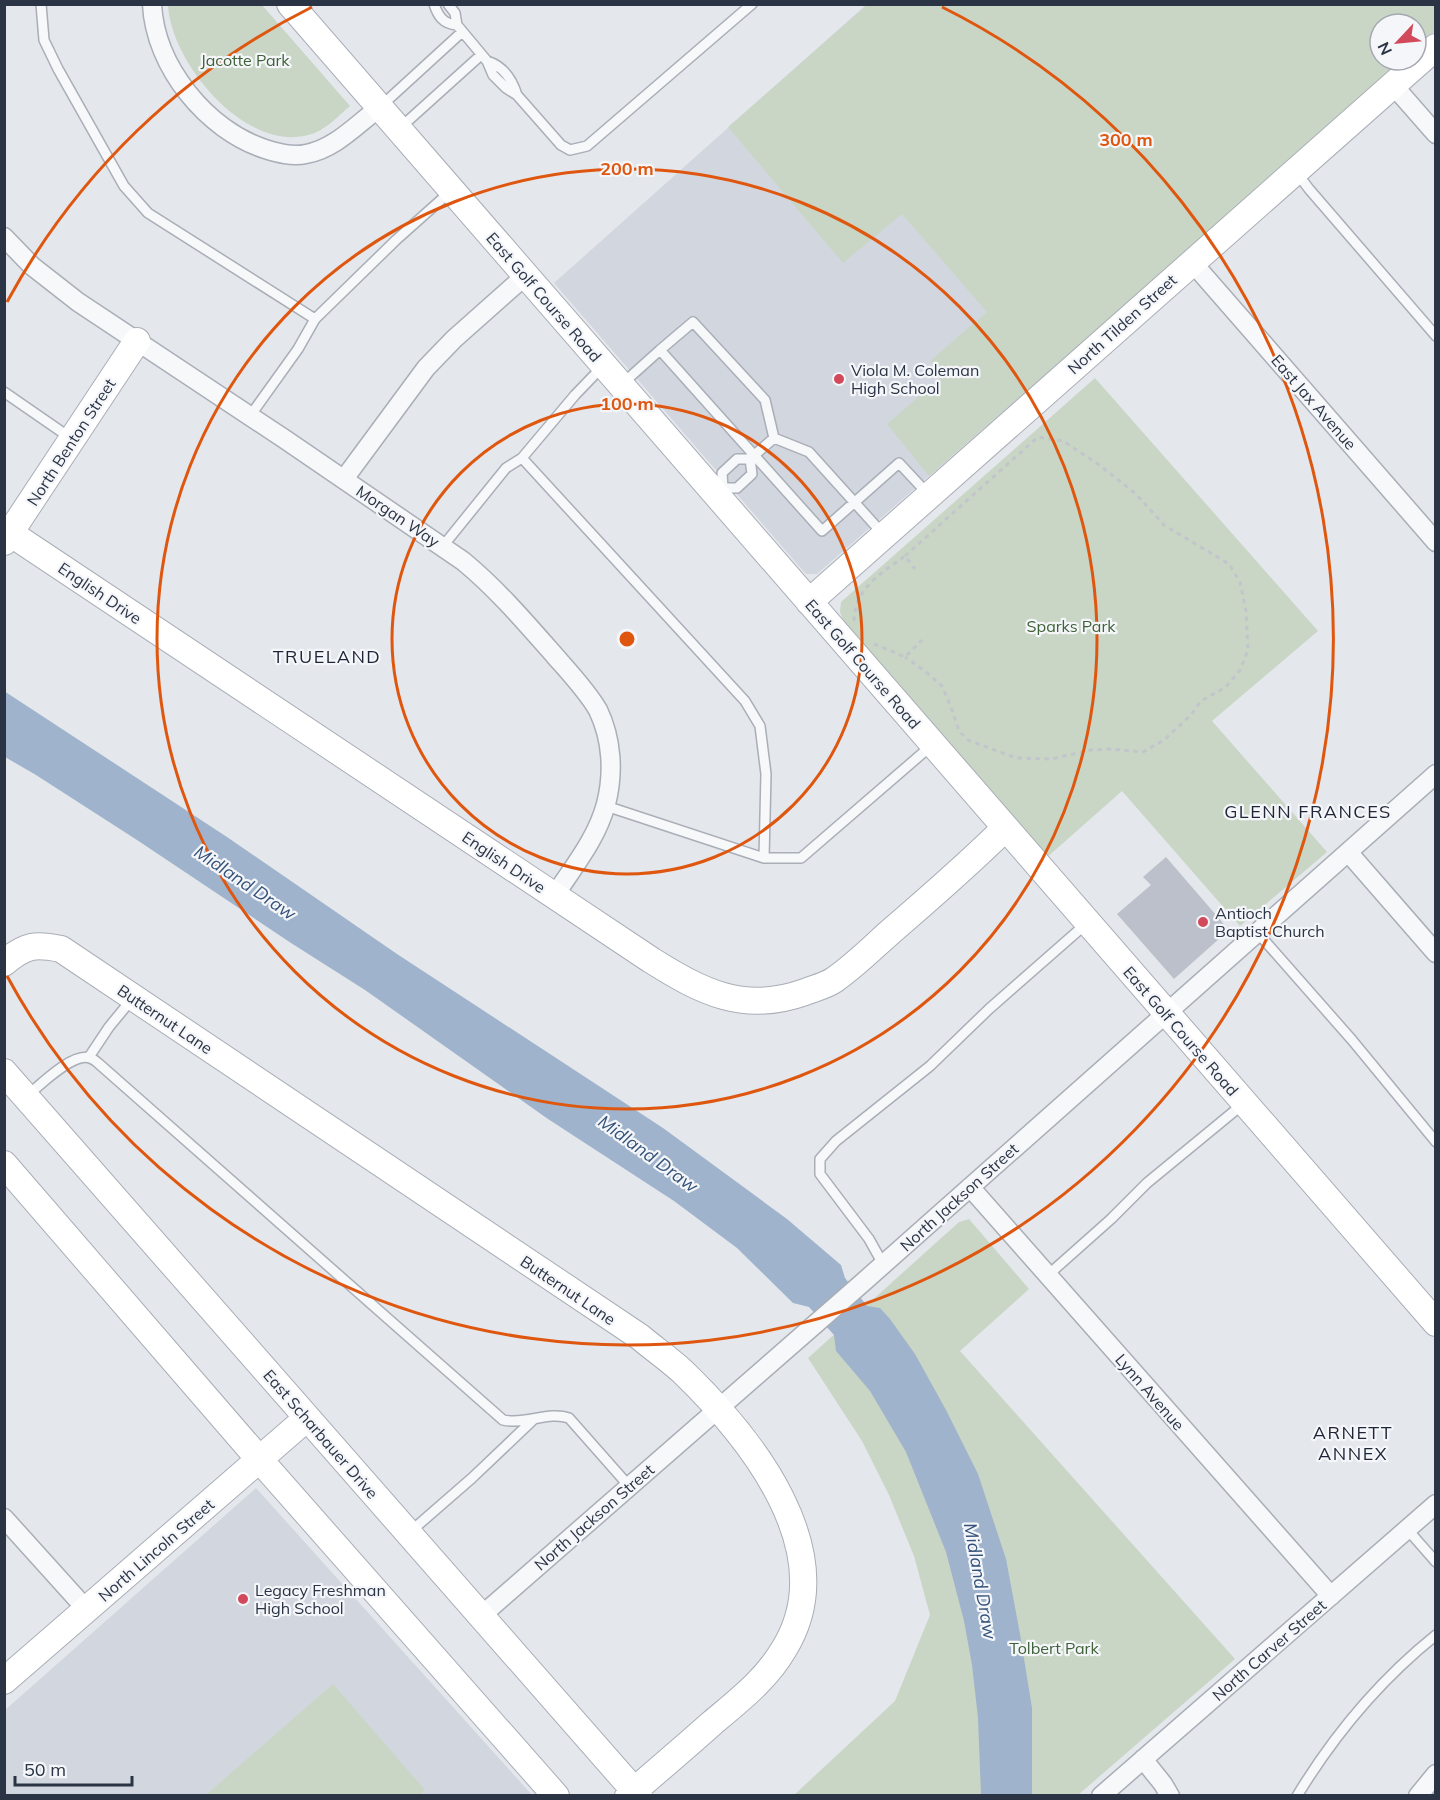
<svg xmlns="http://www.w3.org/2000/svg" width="1440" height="1800" font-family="Mulish,sans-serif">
  <rect width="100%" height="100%" fill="#e4e7ec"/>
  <path fill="#d2d6de" d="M867 4 1184 253 817 574H806L554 283Z
    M256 1488 532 1795H5L4 1711Z"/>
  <path fill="#c9d6c5" d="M168 5H262L350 106C336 118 323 133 304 136 242 148 171 62 168 5Z
    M867 5H1435V31L1416 49V24H1380V60H1403L929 476 887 424 944 375 930 361 987 312 902 214 843 263 728 127Z
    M1095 378 1318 631 1212 721 1327 852 1240 926 1122 791 1045 859 843 620 840 612 841 602Z
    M969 1219 1029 1289 960 1351 1235 1659 1078 1795 793 1796 895 1701 930 1615 914 1556 889 1495 862 1441 808 1358 959 1222Z
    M333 1684 425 1790 418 1796 206 1795Z"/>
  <path fill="#9fb4cc" d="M4 691 227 837 397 954 663 1128 787 1219 841 1265 845 1278 867 1306 880 1308 890 1319 915 1354 946 1410 978 1474 1006 1559 1020 1634 1032 1708V1795H981L978 1718 972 1665 964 1621 946 1552 906 1452 870 1391 836 1351 834 1335 809 1307 793 1303 737 1248 674 1201 548 1119 365 990 291 943 137 840 36 775 5 757Z"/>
  <path fill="#bbc0ca" d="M1166 857 1229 930 1174 979 1117 914 1151 885 1143 877Z"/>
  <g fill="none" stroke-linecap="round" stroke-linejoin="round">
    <defs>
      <path id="lane" d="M41 4 44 40 58 69 124 186 148 213 315 319
        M434 4C438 16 443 24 457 25
        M448 4 455 13 457 25 487 61 493 75 506 88 517 95 561 145 570 150 587 146 752 4
        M487 61C503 66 512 79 517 95
        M380 107 462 32
        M400 128 481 55
        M1297 173 1309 189 1436 336
        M621 385 660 350
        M4 392 72 439
        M250 416 298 349 315 319 396 240 451 191
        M774 438 765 400 693 322 660 350 822 531 899 463 927 493
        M522 458 575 395 602 367
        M751 458 774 438 809 452 883 534
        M737 459H750L752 474 737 488H723L722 473Z
        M443 546 506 468 522 458 745 701 760 726 766 774 764 858
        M606 806 764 858H801L932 745
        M1257 932 1352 1040 1436 1142
        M89 1057 109 1027 132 999
        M27 1096C40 1085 73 1052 90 1058 93 1059 96 1061 98 1063L503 1420C526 1425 548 1411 569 1418L629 1486
        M883 1264 869 1239 820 1174V1159L836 1141 930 1066 989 1009 1087 923
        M1048 1275 1111 1219 1147 1183 1243 1104
        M1407 1529 1436 1562
        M410 1532 472 1478 533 1420
        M1297 1796C1334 1735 1380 1680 1436 1635"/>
      <path id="street" d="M152 4C155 67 207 130 265 149 278 153 292 157 306 154 335 149 357 124 379 108
        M1393 85 1436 134
        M4 237 32 266 78 302 286 440 463 561C497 589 526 623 555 656 570 673 587 691 598 710 612 739 614 773 606 804 597 838 574 866 555 895
        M1192 262 1436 542
        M344 479 426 368 454 339 525 276
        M1348 852 1436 953
        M970 1187 1331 1596
        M4 1518 87 1610
        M481 1616 860 1285 1436 774
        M1143 1759 1163 1784 1170 1796
        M1101 1796 1436 1504
        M1418 1796 1436 1774"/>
      <path id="secondary" d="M290 4 1436 1323
        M4 529 651 960C702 992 744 1014 805 992 815 988 825 986 834 980 857 964 876 944 896 927 933 895 970 863 1004 829
        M4 542 137 341
        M809 602 1436 47
        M4 963C26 944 36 944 61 949L640 1337C654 1349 669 1359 683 1372 750 1437 844 1552 784 1649 766 1680 738 1701 711 1724 684 1748 656 1772 628 1796
        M4 1072 639 1796
        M4 1164 259 1459 556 1796
        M4 1681 307 1418"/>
    </defs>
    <use href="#lane" stroke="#a9aeb7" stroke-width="12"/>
    <use href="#street" stroke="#a9aeb7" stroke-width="21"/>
    <use href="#secondary" stroke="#a9aeb7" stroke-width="28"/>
    <path stroke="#c2c5cb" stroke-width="3" stroke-dasharray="4.5 4.5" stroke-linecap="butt" d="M905 556 1038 437 1063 441 1098 464 1136 494 1164 525 1229 564 1240 582 1246 611 1248 650 1240 670 1226 687 1201 701 1191 715 1164 740 1143 752 1111 749 1091 750 1051 759 1016 758 968 740 959 731 951 707 942 686 925 671 905 657
      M854 621C855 588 880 574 905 556L915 569
      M874 644 905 657 922 640"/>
    <use href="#lane" stroke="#f7f8fa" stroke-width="9"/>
    <use href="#street" stroke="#f7f8fa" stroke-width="18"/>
    <use href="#secondary" stroke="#fff" stroke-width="26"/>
  </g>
  <g fill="none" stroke="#df570f" stroke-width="3">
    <circle cx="627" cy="639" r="235"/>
    <circle cx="627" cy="639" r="470"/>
    <path d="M7 302A706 706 0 0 1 312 7M942 7A706 706 0 1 1 7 976"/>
  </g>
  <g fill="#d1495b" stroke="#f4f6f9" stroke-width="2">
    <circle cx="839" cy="379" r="6"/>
    <circle cx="1203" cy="922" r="6"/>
    <circle cx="243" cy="1599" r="6"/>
  </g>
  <g text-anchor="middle" stroke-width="4.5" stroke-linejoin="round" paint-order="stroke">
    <g font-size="16" fill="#3f6138" stroke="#f4f6f9">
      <text x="245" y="66">Jacotte Park</text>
      <text x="1071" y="632">Sparks Park</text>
      <text x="1054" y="1654">Tolbert Park</text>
    </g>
    <g font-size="16" fill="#2b3445" stroke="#f4f6f9">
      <text transform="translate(544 297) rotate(49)" y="6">East Golf Course Road</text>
      <text transform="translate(1122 324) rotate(-42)" y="6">North Tilden Street</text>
      <text transform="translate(1314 402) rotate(49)" y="6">East Jax Avenue</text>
      <text transform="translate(71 442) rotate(-57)" y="6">North Benton Street</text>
      <text transform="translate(398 516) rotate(34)" y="6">Morgan Way</text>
      <text transform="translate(100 593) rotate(34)" y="6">English Drive</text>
      <text transform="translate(863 664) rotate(49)" y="6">East Golf Course Road</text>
      <text transform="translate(504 862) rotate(34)" y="6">English Drive</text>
      <text transform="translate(165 1019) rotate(34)" y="6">Butternut Lane</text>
      <text transform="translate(1181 1031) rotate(49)" y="6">East Golf Course Road</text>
      <text transform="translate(959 1197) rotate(-42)" y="6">North Jackson Street</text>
      <text transform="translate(568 1290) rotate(34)" y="6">Butternut Lane</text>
      <text transform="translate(1150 1392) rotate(49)" y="6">Lynn Avenue</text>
      <text transform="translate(321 1434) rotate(49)" y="6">East Scharbauer Drive</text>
      <text transform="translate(594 1517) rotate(-41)" y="6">North Jackson Street</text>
      <text transform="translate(156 1550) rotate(-41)" y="6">North Lincoln Street</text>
      <text transform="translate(1269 1650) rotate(-41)" y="6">North Carver Street</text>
    </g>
    <g font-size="16" fill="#2b3445" stroke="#f4f6f9" text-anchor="start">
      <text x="851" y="376">Viola M. Coleman<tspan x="851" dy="18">High School</tspan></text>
      <text x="1215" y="919">Antioch<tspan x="1215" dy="18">Baptist Church</tspan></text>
      <text x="255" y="1596">Legacy Freshman<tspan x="255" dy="18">High School</tspan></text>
    </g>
    <g font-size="18" letter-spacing="1.5" fill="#1d2536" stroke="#f4f6f9">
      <text x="327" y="663">TRUELAND</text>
      <text x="1308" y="818">GLENN FRANCES</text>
      <text x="1353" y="1439">ARNETT<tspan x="1353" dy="21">ANNEX</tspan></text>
    </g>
    <g font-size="18" font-style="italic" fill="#34527a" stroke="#f4f6f9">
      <text transform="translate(245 883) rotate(34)" y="6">Midland Draw</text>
      <text transform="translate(648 1154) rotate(36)" y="6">Midland Draw</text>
      <text transform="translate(980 1581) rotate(80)" y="6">Midland Draw</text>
    </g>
  </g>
  <circle cx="627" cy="639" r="9" fill="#df570f" stroke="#f4f6f9" stroke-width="3"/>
  <g font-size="18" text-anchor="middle" font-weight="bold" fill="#df570f" stroke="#f4f6f9" stroke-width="4.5" stroke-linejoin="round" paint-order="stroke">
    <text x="1126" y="146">300 m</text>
    <text x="627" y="175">200 m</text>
    <text x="627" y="410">100 m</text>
  </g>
  <rect width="1440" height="1800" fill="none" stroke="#2b3445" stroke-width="12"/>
  <g transform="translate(1398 42) rotate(244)"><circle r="28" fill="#f4f6f9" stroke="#a4a8b1" stroke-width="1.5"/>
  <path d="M0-4.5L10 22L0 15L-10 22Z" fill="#d1495b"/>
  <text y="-9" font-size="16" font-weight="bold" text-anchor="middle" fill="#2b3445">N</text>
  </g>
  <path d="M15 1776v9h117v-9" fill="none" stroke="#2b3445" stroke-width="3"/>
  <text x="24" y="1776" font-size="18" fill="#2b3445" stroke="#f4f6f9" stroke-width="4.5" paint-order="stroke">50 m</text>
</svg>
